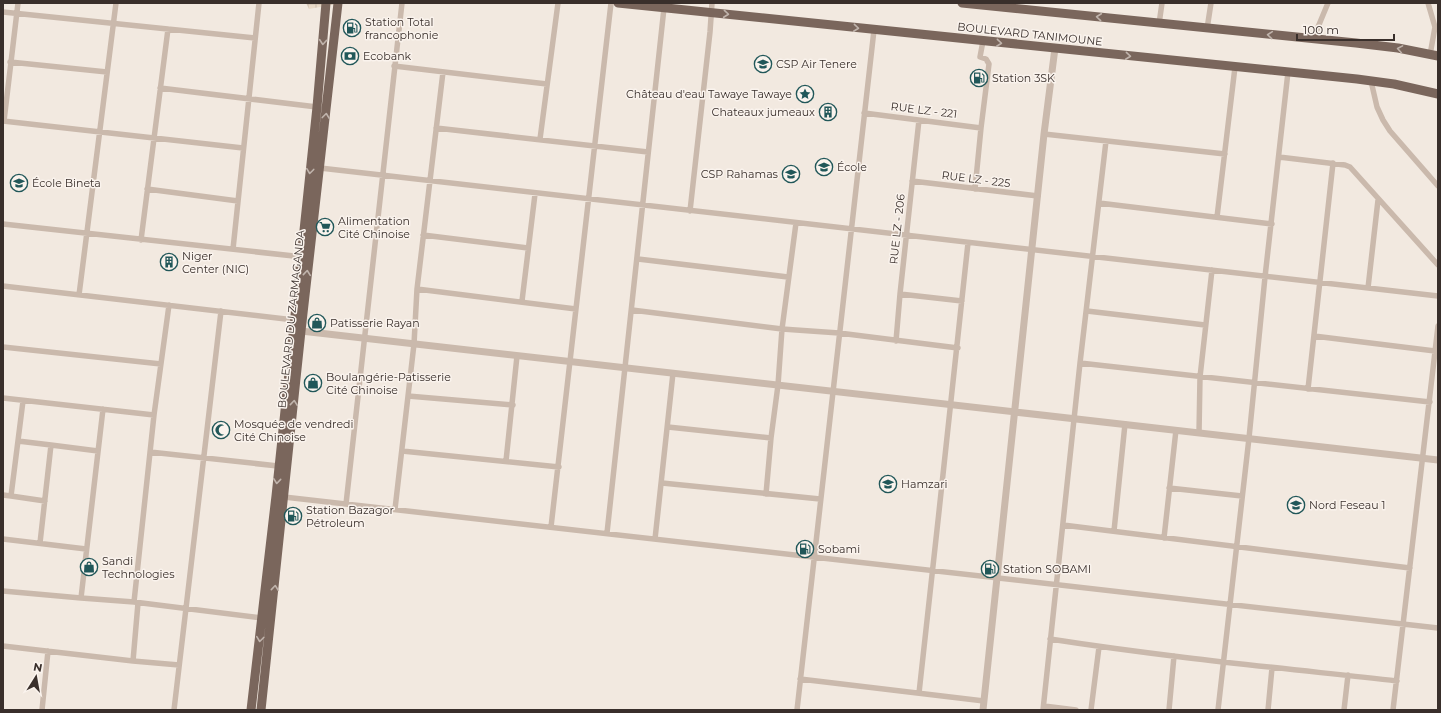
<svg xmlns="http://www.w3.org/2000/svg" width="1441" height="713" font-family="Montserrat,sans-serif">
  <defs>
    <pattern id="plaza-grid" width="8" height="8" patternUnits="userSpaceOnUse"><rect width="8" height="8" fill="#eadac8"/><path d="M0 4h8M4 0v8" fill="none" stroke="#c9bbac"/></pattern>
  </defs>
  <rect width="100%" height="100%" fill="#f2e9e0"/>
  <path fill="url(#plaza-grid)" d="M306 3H342L309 9Z"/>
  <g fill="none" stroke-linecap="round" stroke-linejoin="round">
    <path stroke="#cab9ac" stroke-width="5.5" d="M1428 3 1435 27 1430 55
      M3 12 255 38
      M1159 24 1162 3
      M1207 29 1211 3
      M1313 39 1328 3
      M10 62 107 72
      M394 66 547 84
      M1371 81 1377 107 1383 120 1390 131 1438 186
      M160 88 317 107
      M864 113 981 128
      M3 121 243 148
      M4 121 18 3
      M436 128 648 152
      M1044 134 1225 154
      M540 139 558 3
      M1279 157 1345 165 1350 167 1438 265
      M320 168 1438 296
      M912 181 1038 196
      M147 189 238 201
      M975 189 981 128 989 64 986 59 980 57 983 41
      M1099 203 1272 224
      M690 211 710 32 712 3
      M1217 217 1235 67
      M3 224 303 257
      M423 235 528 248
      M141 240 168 29
      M233 249 259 3
      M638 259 788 277
      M3 286 294 320
      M1368 288 1378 200
      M417 289 576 309
      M900 294 962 301
      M79 295 116 3
      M522 301 535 194
      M632 310 782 329 839 333 958 348
      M1087 311 1205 325
      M1314 336 1435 351
      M896 341 900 294 919 120
      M3 347 161 364
      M1080 363 1430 402
      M1308 389 1333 163
      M408 396 513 405
      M3 398 154 415
      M668 427 771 438
      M1199 433 1200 377 1212 270
      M18 441 51 445
      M402 451 559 467
      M150 452 278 466
      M506 461 517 356
      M662 483 820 499
      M1169 488 1242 496
      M766 494 771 438 778 385 782 329 796 223
      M3 495 11 496 23 401
      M11 496 45 501
      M284 497 1438 628
      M346 504 402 3
      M395 509 414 344 417 289 443 72
      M1063 525 1410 568
      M551 527 611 3
      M1114 531 1125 424
      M607 533 664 8
      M1164 538 1176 430
      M3 539 86 549
      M655 539 673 373
      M40 543 51 445 98 451
      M3 591 81 598 134 602 262 618
      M81 598 103 409
      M134 602 154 415 169 305
      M1050 639C1165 657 1281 668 1397 681
      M3 646 133 661 179 665
      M133 661 138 603
      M800 679 984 701
      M919 693C935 543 953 393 968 243
      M1044 706 1076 710
      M42 710 48 651
      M174 710 221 311
      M797 710 874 30
      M1043 710 1080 363 1106 141
      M1091 710 1099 647
      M1169 710 1174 656
      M1218 710 1249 438 1265 277 1288 72
      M1268 710 1272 668
      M1344 710 1348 675
      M1393 710 1438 326"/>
    <path stroke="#cab9ac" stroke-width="7" d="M301 331 1438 460
      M983 710 1044 134 1055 48"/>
    <path stroke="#7a665c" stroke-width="9" d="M618 3 1357 79 1394 84 1438 94
      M962 3 1356 43 1398 48 1438 56
      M251 710 276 496 317 107 326 3
      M261 710 301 331 338 3"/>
  </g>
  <defs><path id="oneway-chevron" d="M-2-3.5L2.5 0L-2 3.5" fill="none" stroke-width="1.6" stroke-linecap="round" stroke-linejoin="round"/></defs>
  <g stroke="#c0b4ac">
    <use href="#oneway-chevron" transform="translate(726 14) rotate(6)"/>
    <use href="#oneway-chevron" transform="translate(1099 17) rotate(-174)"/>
    <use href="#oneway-chevron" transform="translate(856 28) rotate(6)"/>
    <use href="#oneway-chevron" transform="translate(1270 35) rotate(-175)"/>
    <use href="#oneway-chevron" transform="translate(323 42) rotate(95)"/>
    <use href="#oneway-chevron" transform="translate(999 43) rotate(6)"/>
    <use href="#oneway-chevron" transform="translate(1400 49) rotate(-170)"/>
    <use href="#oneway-chevron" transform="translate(1128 56) rotate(6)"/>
    <use href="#oneway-chevron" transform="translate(326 116) rotate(-83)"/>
    <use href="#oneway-chevron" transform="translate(310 171) rotate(97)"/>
    <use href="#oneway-chevron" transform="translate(307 273) rotate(-84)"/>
    <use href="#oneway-chevron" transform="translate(294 403) rotate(-84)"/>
    <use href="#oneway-chevron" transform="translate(277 481) rotate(96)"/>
    <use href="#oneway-chevron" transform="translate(275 588) rotate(-84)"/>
    <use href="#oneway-chevron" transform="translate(260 639) rotate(97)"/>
  </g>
  <defs>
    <symbol id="fuel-ring" viewBox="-11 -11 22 22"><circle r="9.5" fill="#faf3ed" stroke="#215759" stroke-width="1.5"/><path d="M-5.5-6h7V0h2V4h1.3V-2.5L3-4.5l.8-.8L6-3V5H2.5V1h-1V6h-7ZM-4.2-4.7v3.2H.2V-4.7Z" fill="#215759"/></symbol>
    <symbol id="bank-ring" viewBox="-11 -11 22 22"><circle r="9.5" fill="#faf3ed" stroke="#215759" stroke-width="1.5"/><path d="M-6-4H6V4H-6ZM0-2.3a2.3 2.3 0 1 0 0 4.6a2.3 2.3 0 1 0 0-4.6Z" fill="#215759"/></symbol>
    <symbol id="school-ring" viewBox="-11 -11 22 22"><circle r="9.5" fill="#faf3ed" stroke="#215759" stroke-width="1.5"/><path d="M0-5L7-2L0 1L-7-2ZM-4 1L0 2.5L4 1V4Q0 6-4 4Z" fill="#215759"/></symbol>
    <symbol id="sight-ring" viewBox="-11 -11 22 22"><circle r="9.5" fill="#faf3ed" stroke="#215759" stroke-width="1.5"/><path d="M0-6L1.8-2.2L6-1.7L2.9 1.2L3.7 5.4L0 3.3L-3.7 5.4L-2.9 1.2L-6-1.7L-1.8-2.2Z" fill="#215759"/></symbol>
    <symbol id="building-ring" viewBox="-11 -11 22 22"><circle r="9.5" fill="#faf3ed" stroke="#215759" stroke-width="1.5"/><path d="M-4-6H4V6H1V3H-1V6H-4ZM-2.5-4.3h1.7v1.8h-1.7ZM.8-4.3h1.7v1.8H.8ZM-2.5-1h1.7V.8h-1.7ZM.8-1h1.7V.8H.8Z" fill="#215759"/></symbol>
    <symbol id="supermarket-ring" viewBox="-11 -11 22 22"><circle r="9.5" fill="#faf3ed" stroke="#215759" stroke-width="1.5"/><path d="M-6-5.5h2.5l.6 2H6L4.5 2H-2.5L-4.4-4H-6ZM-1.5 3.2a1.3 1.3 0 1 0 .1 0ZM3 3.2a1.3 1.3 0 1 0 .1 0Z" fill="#215759"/></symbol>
    <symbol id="shop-ring" viewBox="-11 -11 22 22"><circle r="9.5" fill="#faf3ed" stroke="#215759" stroke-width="1.5"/><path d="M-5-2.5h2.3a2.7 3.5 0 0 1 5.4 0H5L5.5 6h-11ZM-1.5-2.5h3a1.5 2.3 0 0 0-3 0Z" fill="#215759"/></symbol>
    <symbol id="mosque-ring" viewBox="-11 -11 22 22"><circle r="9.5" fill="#faf3ed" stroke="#215759" stroke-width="1.5"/><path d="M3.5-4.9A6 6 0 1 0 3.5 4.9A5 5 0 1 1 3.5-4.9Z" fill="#215759"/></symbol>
  </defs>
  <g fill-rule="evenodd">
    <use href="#fuel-ring" x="342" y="18" width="20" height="20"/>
    <use href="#bank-ring" x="340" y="46" width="20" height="20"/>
    <use href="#school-ring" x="753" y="54" width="20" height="20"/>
    <use href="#fuel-ring" x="969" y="68" width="20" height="20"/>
    <use href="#sight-ring" x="795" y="84" width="20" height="20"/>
    <use href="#building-ring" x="818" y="102" width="20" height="20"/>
    <use href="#school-ring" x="814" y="157" width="20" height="20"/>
    <use href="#school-ring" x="781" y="164" width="20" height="20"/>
    <use href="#school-ring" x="9" y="173" width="20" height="20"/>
    <use href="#supermarket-ring" x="315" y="217" width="20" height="20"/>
    <use href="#building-ring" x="159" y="252" width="20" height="20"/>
    <use href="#shop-ring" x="307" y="313" width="20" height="20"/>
    <use href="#shop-ring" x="303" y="373" width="20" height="20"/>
    <use href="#mosque-ring" x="211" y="420" width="20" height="20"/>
    <use href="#school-ring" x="878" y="474" width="20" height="20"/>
    <use href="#school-ring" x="1286" y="495" width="20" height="20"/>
    <use href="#fuel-ring" x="283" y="506" width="20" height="20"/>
    <use href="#fuel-ring" x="795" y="539" width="20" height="20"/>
    <use href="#shop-ring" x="79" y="557" width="20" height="20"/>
    <use href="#fuel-ring" x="980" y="559" width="20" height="20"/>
  </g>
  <g text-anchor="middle" stroke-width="3" stroke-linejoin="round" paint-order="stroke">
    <g font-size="11" fill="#392f2b" stroke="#faf3ed" text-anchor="start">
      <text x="365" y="26">Station Total<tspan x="365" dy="13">francophonie</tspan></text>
      <text x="363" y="60">Ecobank</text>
      <text x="776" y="68">CSP Air Tenere</text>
      <text x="992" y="82">Station 3SK</text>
      <text x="792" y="98" text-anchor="end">Château d'eau Tawaye Tawaye</text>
      <text x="815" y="116" text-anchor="end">Chateaux jumeaux</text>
      <text x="837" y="171">École</text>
      <text x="778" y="178" text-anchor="end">CSP Rahamas</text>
      <text x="32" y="187">École Bineta</text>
      <text x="338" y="225">Alimentation<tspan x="338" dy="13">Cité Chinoise</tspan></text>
      <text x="182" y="260">Niger<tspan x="182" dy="13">Center (NIC)</tspan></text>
      <text x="330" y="327">Patisserie Rayan</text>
      <text x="326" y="381">Boulangérie-Patisserie<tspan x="326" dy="13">Cité Chinoise</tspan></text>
      <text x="234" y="428">Mosquée de vendredi<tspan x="234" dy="13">Cité Chinoise</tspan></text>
      <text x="901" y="488">Hamzari</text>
      <text x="1309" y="509">Nord Feseau 1</text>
      <text x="306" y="514">Station Bazagor<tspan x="306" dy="13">Pétroleum</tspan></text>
      <text x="818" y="553">Sobami</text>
      <text x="102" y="565">Sandi<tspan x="102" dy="13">Technologies</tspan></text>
      <text x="1003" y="573">Station SOBAMI</text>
    </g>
    <g font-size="11" fill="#392f2b" stroke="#faf3ed">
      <text transform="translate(1030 34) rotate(6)" y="4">BOULEVARD TANIMOUNE</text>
      <text transform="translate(924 110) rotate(7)" y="4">RUE LZ - 221</text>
      <text transform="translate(976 179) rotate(7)" y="4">RUE LZ - 225</text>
      <text transform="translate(897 229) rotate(-84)" y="4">RUE LZ - 206</text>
      <text transform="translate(291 319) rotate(-84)" y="4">BOULEVARD DU ZARMAGANDA</text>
    </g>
  </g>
  <rect width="1441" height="713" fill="none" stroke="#392f2b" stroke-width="8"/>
  <g transform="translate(36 677) rotate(11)" stroke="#faf3ed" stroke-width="3" paint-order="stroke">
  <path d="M0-3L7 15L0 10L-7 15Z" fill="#392f2b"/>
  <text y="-6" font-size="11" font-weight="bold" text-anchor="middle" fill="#392f2b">N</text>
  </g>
  <path d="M1297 34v6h97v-6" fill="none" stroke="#392f2b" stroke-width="2"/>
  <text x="1303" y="34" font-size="12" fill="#392f2b" stroke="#faf3ed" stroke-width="3" paint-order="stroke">100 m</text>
</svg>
